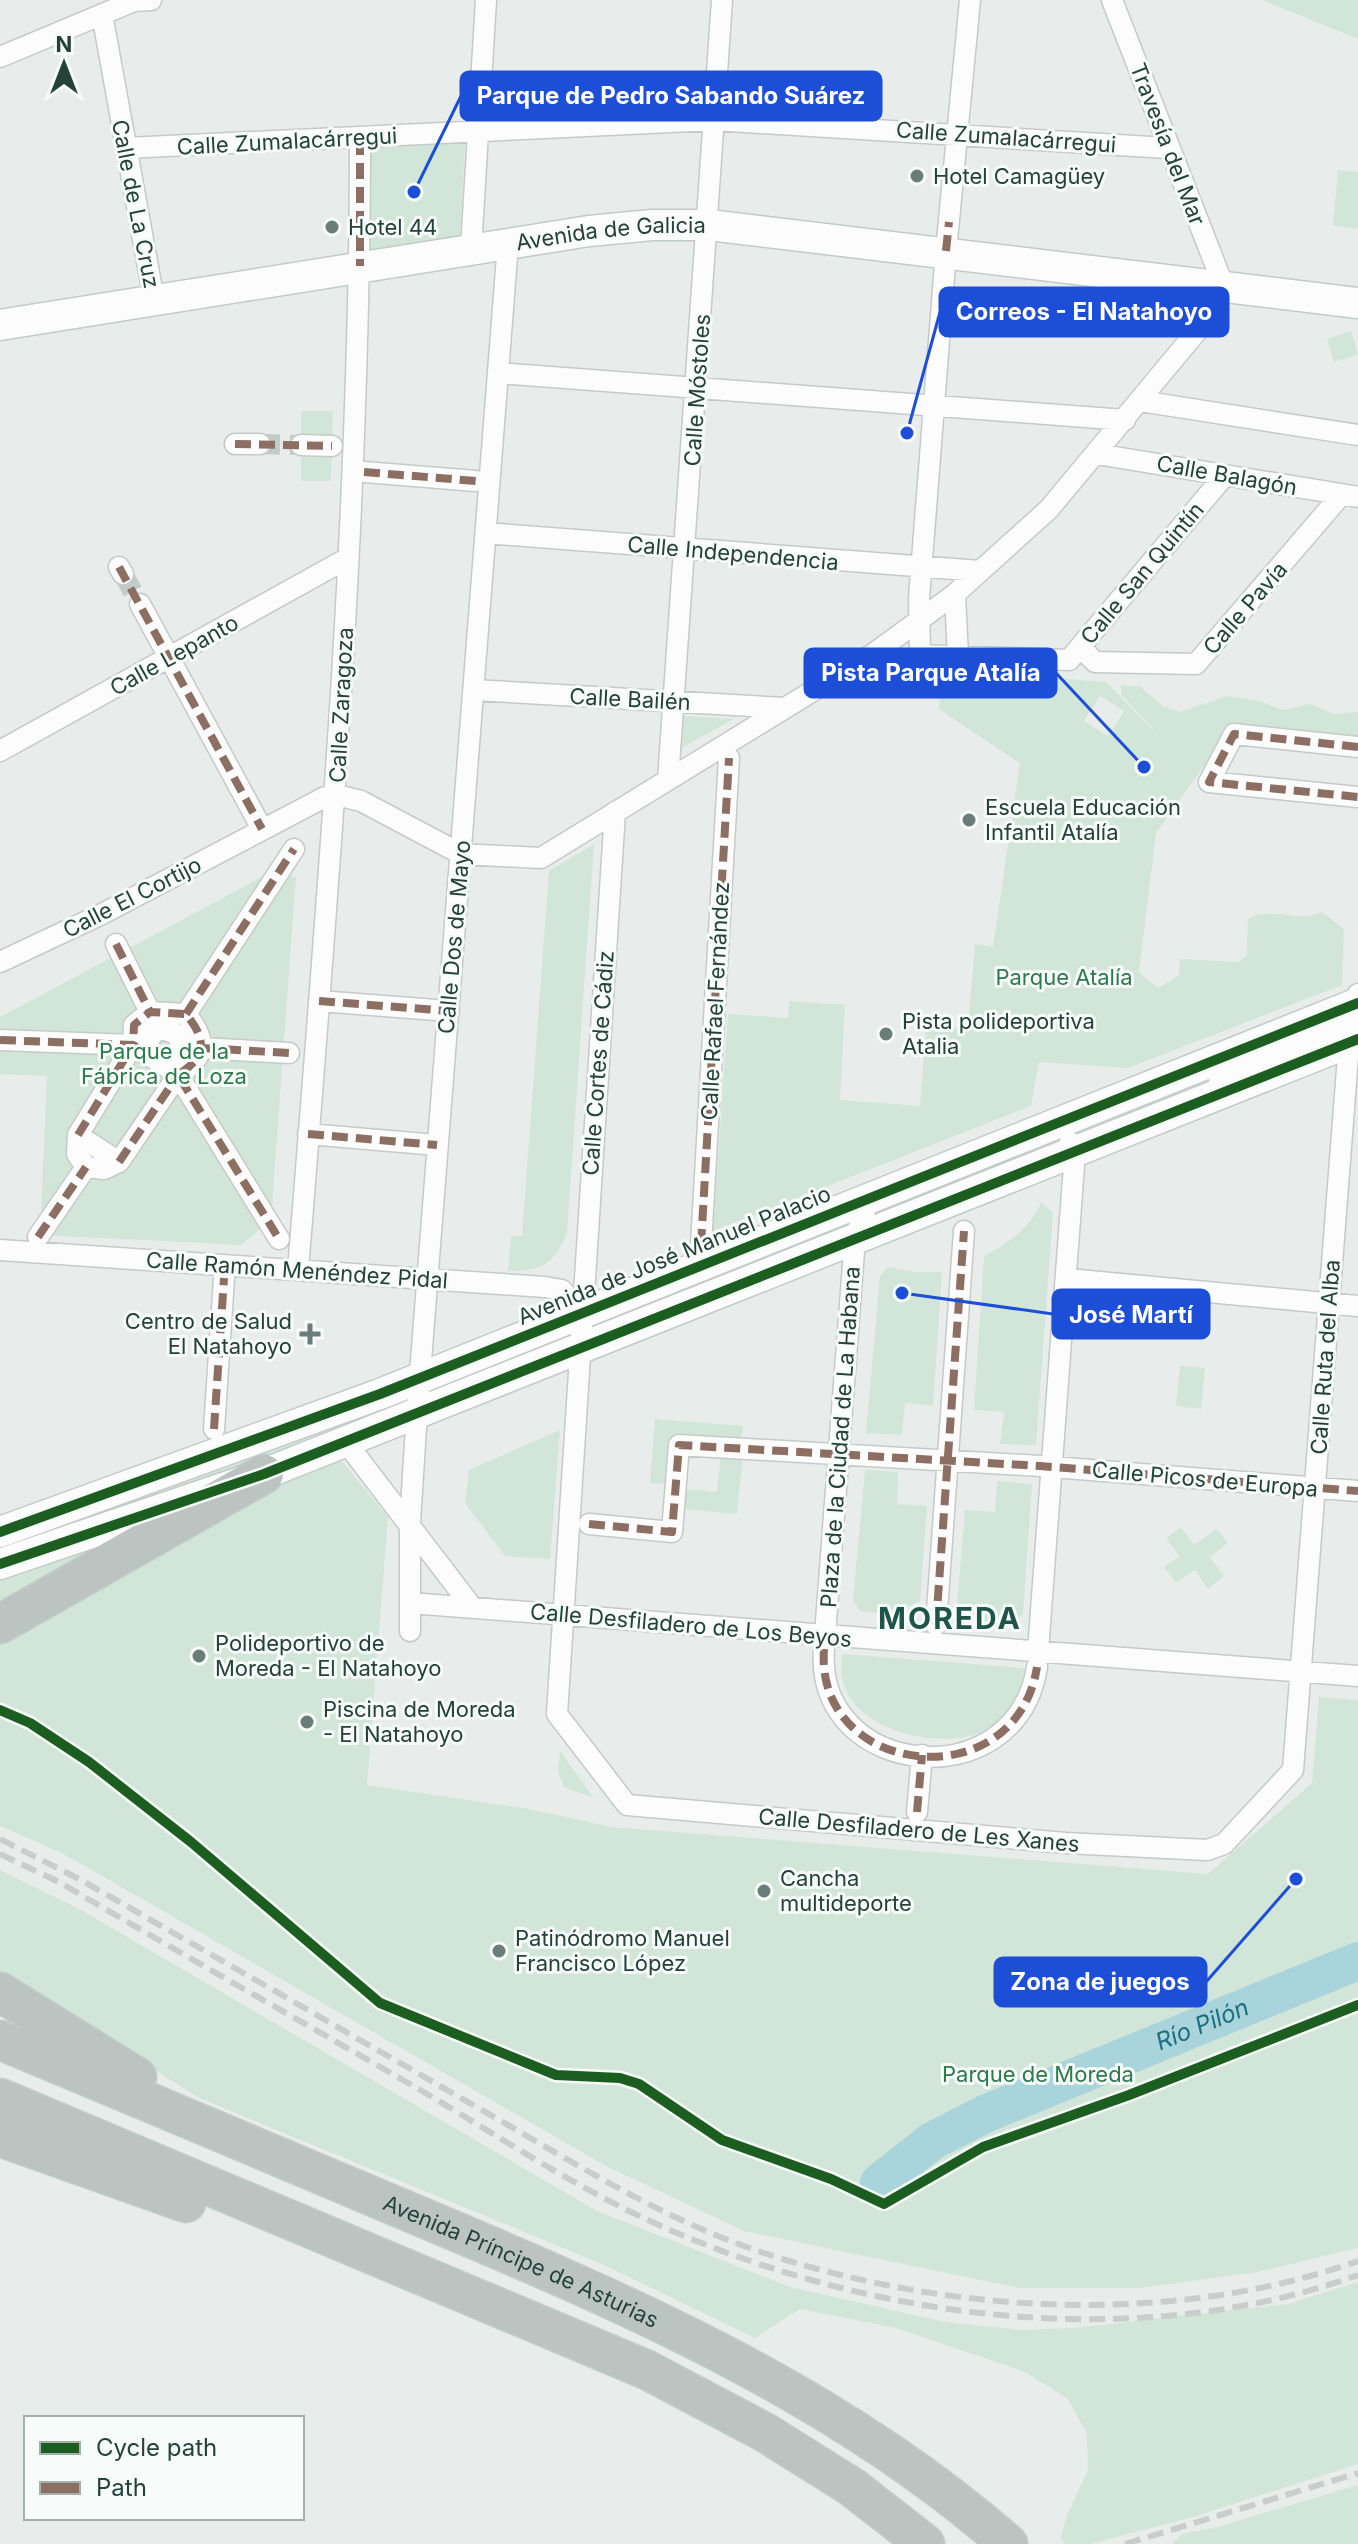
<svg xmlns="http://www.w3.org/2000/svg" width="1358" height="2544" font-family="Inter,sans-serif">
  <rect width="100%" height="100%" fill="#e8edeb"/>
  <path fill="#d1e6d8" fill-rule="evenodd" d="M1262 0H1358V39Z
    M465 143 460 237 366 251V147Z
    M1338 170 1358 172V229L1333 225Z
    M1351 331 1358 354 1334 362 1327 339Z
    M301 411H333L331 481H301Z
    M951 670 1106 682 1164 741 1121 694V685L1141 687 1162 706 1180 712 1228 696 1263 702 1282 710 1310 704 1334 714 1358 712V738L1234 724 1156 833 1139 972 1158 988 1179 975 1180 959 1239 962 1247 955 1248 919C1271 906 1298 923 1322 912L1344 929 1342 985 1128 1068 1039 1062 1031 1106 713 1231 728 1014 788 1018 789 1001 845 1005 840 1100 920 1106 926 1027 968 1029 975 944 993 947 1020 763 939 709 941 682ZM1100 696 1124 711 1108 736 1084 721Z
    M681 716 734 719 678 750Z
    M594 844 567 1232C556 1263 541 1272 508 1271L511 1236H522L549 871Z
    M266 875 296 877 271 1219 241 1245 40 1235 47 1076 0 1074V1017Z
    M1041 1202 1053 1213 1036 1445 1000 1444 1004 1412 974 1410 984 1256C1007 1244 1031 1228 1041 1202Z
    M846 1219 850 1226 601 1324 599 1318Z
    M888 1267 916 1272H942L933 1406 905 1403 902 1435 866 1433 880 1276Z
    M1180 1366 1205 1368 1201 1409 1176 1406Z
    M397 1401V1411L0 1554V1540Z
    M655 1419 743 1426 741 1443 672 1438 668 1484 650 1483Z
    M560 1430 550 1559 505 1556 465 1503 469 1470Z
    M721 1453 743 1455 737 1514 683 1509 685 1489 717 1492Z
    M340 1459 388 1517 367 1785 529 1809 612 1827 1208 1874 1312 1783 1319 1697 1358 1700V2248L1257 2272 1141 2288H1019L744 2231 606 2166 62 1853 0 1826V1569L247 1498Z
    M865 1470 898 1472 897 1504 927 1506 920 1601 891 1615 860 1611 853 1600Z
    M997 1481 1032 1484 1023 1614 1012 1624 981 1622 957 1605 965 1510 995 1512Z
    M1181 1527 1194 1545 1217 1529 1228 1543 1210 1557 1224 1576 1208 1589 1195 1570 1176 1583 1164 1567 1179 1556 1166 1538Z
    M843 1654 1025 1668C1020 1690 1015 1706 998 1722 956 1761 824 1730 843 1654Z
    M560 1751 594 1798 564 1787 558 1772Z
    M0 1870 81 1910 597 2211 790 2287 945 2322 1022 2330 1074 2328 1288 2304 1358 2282V2464L1193 2517 1090 2544H1064L1061 2537 1067 2515 1088 2470 1087 2434 1068 2399 1025 2372 896 2328 800 2309 755 2338 602 2264 199 2098 0 1971Z
    M1358 2485V2544H1172L1182 2534 1217 2527Z"/>
  <g fill="none" stroke-linecap="round" stroke-linejoin="round">
    <path stroke="#a9d4db" stroke-width="38" id="s1" d="M879 2183 932 2141 987 2113 1358 1961"/>
    <path stroke="#c1cbc8" stroke-width="20" stroke-dasharray="20 10" stroke-linecap="butt" d="M260 444 301 445
      M123 574 140 604"/>
    <defs>
      <path id="street" d="M970 0 946 251 919 598 920 655 1069 660 1225 475
        M102 14 154 300
        M0 57 134 1 151 0
        M126 148 713 120 1167 148
        M471 249 486 0
        M498 373 1125 420
        M1140 401 1358 435
        M235 444H260
        M301 445 332 446
        M1097 454 1358 497
        M364 472 476 481
        M486 533 980 571
        M119 567 123 574
        M955 594 958 656
        M140 604 262 829
        M1080 647 1095 662 1196 664 1342 494
        M474 690 785 708
        M1358 747 1234 734 1209 782 1358 797
        M0 751 348 558
        M668 780 722 0
        M615 812 557 1714 627 1805 1066 1843 1207 1850 1224 1844 1293 1770 1349 1043
        M116 944 150 1012
        M0 962 102 914 325 797 337 795 361 801 461 854 541 858 873 654 955 594 1049 509 1212 313 1224 287 1112 0
        M319 1001 449 1011
        M186 1014 294 849
        M0 1040 133 1045 134 1025 150 1012 186 1014C207 1040 207 1056 178 1075L279 1239
        M201 1048 289 1053
        M1219 1079 1355 1022 1358 994
        M308 1134 437 1145
        M78 1135 133 1045 168 1068C177 1056 185 1049 177 1034L162 1029 153 1033 143 1051
        M119 1162 78 1135 77 1154 86 1167 104 1169 119 1162 178 1075 169 1069
        M38 1237 86 1167
        M701 1245 729 758
        M0 1250 545 1287 562 1290 583 1313
        M298 1270C328 893 360 517 360 139
        M1068 1279 1358 1306
        M214 1429 224 1278
        M345 1441 472 1607
        M589 1524 672 1532 679 1445 1040 1466 1358 1491
        M410 1603 1358 1676
        M936 1625 964 1231
        M410 1631V1522L417 1412 508 244
        M825 1635 855 1238 869 1199
        M824 1649C814 1778 1016 1800 1037 1667
        M1038 1651 1075 1152 1070 1142
        M917 1812 922 1755"/>
      <g id="secondary">
        <path id="s2" d="M0 325 589 231 652 225H709L1358 303"/>
        <path d="M0 1532 380 1394 1358 1003"/>
        <path d="M0 1564 264 1474 1358 1039"/>
      </g>
      <g id="highway">
        <path d="M0 1624 264 1474"/>
        <path d="M0 1992 137 2077"/>
        <path id="s3" d="M0 2040C140 2098 279 2157 419 2216 626 2303 837 2394 1008 2544"/>
        <path d="M0 2098 647 2370 766 2433 852 2487 925 2544"/>
        <path d="M0 2137 186 2203"/>
      </g>
    </defs>
    <use href="#street" stroke="#c5cac8" stroke-width="23"/>
    <use href="#secondary" stroke="#c3cbc8" stroke-width="33"/>
    <use href="#highway" stroke="#c3ccc9" stroke-width="41"/>
    <use href="#street" stroke="#fcfcfc" stroke-width="20"/>
    <use href="#secondary" stroke="#fcfcfc" stroke-width="30"/>
    <use href="#highway" stroke="#bcc4c2" stroke-width="38"/>
    <path stroke="#c9cdcc" stroke-width="6" stroke-dasharray="16 8" stroke-linecap="butt" d="M0 1839 81 1880C212 1955 343 2030 473 2105 567 2158 660 2219 764 2253 949 2314 1172 2327 1358 2261
      M0 1854 59 1882C173 1949 288 2014 403 2080 478 2123 552 2173 629 2211 846 2317 1127 2358 1358 2275
      M1125 2544 1358 2473"/>
    <path stroke="#8d6e63" stroke-width="8" stroke-dasharray="16 8" stroke-linecap="butt" d="M360 139V266
      M946 251 949 222
      M235 444 332 446
      M364 472 476 481
      M119 567 262 829
      M1358 747 1234 734 1209 782 1358 797
      M116 944 150 1012
      M319 1001 449 1011
      M186 1014 294 849
      M0 1040 133 1045 134 1025 150 1012 186 1014C207 1040 207 1056 178 1075L279 1239
      M201 1048 289 1053
      M308 1134 437 1145
      M78 1135 133 1045 143 1051
      M119 1162 178 1075 168 1068
      M38 1237 86 1167
      M701 1245 729 758
      M214 1429 224 1278
      M589 1524 672 1532 679 1445 1040 1466 1358 1491
      M936 1625 964 1231
      M824 1649C814 1778 1016 1800 1037 1667
      M917 1812 922 1755"/>
    <defs>
      <path id="cycleway" d="M0 1532 380 1394 1358 1003
        M0 1564 264 1474 1358 1039
        M0 1710 30 1723 89 1762 191 1842 380 2003 556 2075 620 2078 639 2084 722 2140 831 2179 884 2204 983 2147 1129 2095 1358 2005"/>
    </defs>
    <use href="#cycleway" stroke="#f7fbf9" stroke-width="15"/>
    <use href="#cycleway" stroke="#1b5e20" stroke-width="10"/>
  </g>
  <g fill="#697e78" stroke="#f7fbf9" stroke-width="3">
    <circle cx="917" cy="176" r="8"/>
    <circle cx="332" cy="227" r="8"/>
    <circle cx="969" cy="820" r="8"/>
    <circle cx="886" cy="1034" r="8"/>
    <path d="M306 1322h8v8h8v8h-8v8h-8v-8h-8v-8h8z"/>
    <circle cx="199" cy="1656" r="8"/>
    <circle cx="307" cy="1722" r="8"/>
    <circle cx="764" cy="1891" r="8"/>
    <circle cx="499" cy="1951" r="8"/>
  </g>
  <g text-anchor="middle" stroke-width="6" stroke-linejoin="round" paint-order="stroke">
    <g font-size="22" fill="#24423a" stroke="#f7fbf9">
      <text transform="translate(1006 137) rotate(4)" y="8">Calle Zumalacárregui</text>
      <text transform="translate(287 141) rotate(-3)" y="8">Calle Zumalacárregui</text>
      <text transform="translate(1168 144) rotate(69)" y="8">Travesía del Mar</text>
      <text transform="translate(136 204) rotate(79)" y="8">Calle de La Cruz</text>
      <text dy="8" stroke="none"><textPath href="#s2" startOffset="618">Avenida de Galicia</textPath></text>
      <text transform="translate(697 390) rotate(-86)" y="8">Calle Móstoles</text>
      <text transform="translate(1227 475) rotate(10)" y="8">Calle Balagón</text>
      <text transform="translate(733 553) rotate(5)" y="8">Calle Independencia</text>
      <text transform="translate(1142 573) rotate(-50)" y="8">Calle San Quintín</text>
      <text transform="translate(1245 608) rotate(-49)" y="8">Calle Pavía</text>
      <text transform="translate(174 655) rotate(-29)" y="8">Calle Lepanto</text>
      <text transform="translate(630 699) rotate(3)" y="8">Calle Bailén</text>
      <text transform="translate(341 705) rotate(-87)" y="8">Calle Zaragoza</text>
      <text transform="translate(132 897) rotate(-27)" y="8">Calle El Cortijo</text>
      <text transform="translate(454 937) rotate(-85)" y="8">Calle Dos de Mayo</text>
      <text transform="translate(715 1001) rotate(-87)" y="8">Calle Rafael Fernández</text>
      <text transform="translate(598 1063) rotate(-86)" y="8">Calle Cortes de Cádiz</text>
      <text transform="translate(674 1255) rotate(-22)" y="8">Avenida de José Manuel Palacio</text>
      <text transform="translate(297 1270) rotate(4)" y="8">Calle Ramón Menéndez Pidal</text>
      <text transform="translate(1325 1357) rotate(-86)" y="8">Calle Ruta del Alba</text>
      <text transform="translate(840 1437) rotate(-86)" y="8">Plaza de la Ciudad de La Habana</text>
      <text transform="translate(1205 1479) rotate(5)" y="8">Calle Picos de Europa</text>
      <text transform="translate(691 1625) rotate(5)" y="8">Calle Desfiladero de Los Beyos</text>
      <text transform="translate(919 1830) rotate(5)" y="8">Calle Desfiladero de Les Xanes</text>
      <text dy="8" stroke="none"><textPath href="#s3" startOffset="566">Avenida Príncipe de Asturias</textPath></text>
    </g>
    <g font-size="22" fill="#24423a" stroke="#f7fbf9" text-anchor="start">
      <text x="933" y="184">Hotel Camagüey</text>
      <text x="348" y="235">Hotel 44</text>
      <text x="985" y="815">Escuela Educación<tspan x="985" dy="25">Infantil Atalía</tspan></text>
      <text x="902" y="1029">Pista polideportiva<tspan x="902" dy="25">Atalia</tspan></text>
      <text x="292" y="1329" text-anchor="end">Centro de Salud<tspan x="292" dy="25">El Natahoyo</tspan></text>
      <text x="215" y="1651">Polideportivo de<tspan x="215" dy="25">Moreda - El Natahoyo</tspan></text>
      <text x="323" y="1717">Piscina de Moreda<tspan x="323" dy="25">- El Natahoyo</tspan></text>
      <text x="780" y="1886">Cancha<tspan x="780" dy="25">multideporte</tspan></text>
      <text x="515" y="1946">Patinódromo Manuel<tspan x="515" dy="25">Francisco López</tspan></text>
    </g>
    <g font-size="22" fill="#2d7a4b" stroke="#f7fbf9">
      <text x="1064" y="985">Parque Atalía</text>
      <text x="164" y="1059">Parque de la<tspan x="164" dy="25">Fábrica de Loza</tspan></text>
      <text x="1038" y="2082">Parque de Moreda</text>
    </g>
    <g font-size="24" font-style="italic" fill="#1c6f80" stroke="#f7fbf9">
      <text dy="8" stroke="none"><textPath href="#s1" startOffset="362">Río Pilón</textPath></text>
    </g>
    <g font-size="30" font-weight="bold" letter-spacing="2" fill="#1f5548" stroke="#f7fbf9">
      <text x="950" y="1629">MOREDA</text>
    </g>
  </g>
  <path fill="none" stroke="#1d4ed8" stroke-width="3" d="M414 192L461 96M907 433L940 312M1144 767L1056 673M902 1293L1053 1314M1296 1879L1206 1982"/>
  <g fill="#1d4ed8" stroke="#f7fbf9" stroke-width="3">
    <circle cx="414" cy="192" r="8"/>
    <circle cx="907" cy="433" r="8"/>
    <circle cx="1144" cy="767" r="8"/>
    <circle cx="902" cy="1293" r="8"/>
    <circle cx="1296" cy="1879" r="8"/>
  </g>
  <g fill="#1d4ed8" stroke="#1d4ed8" stroke-width="3">
    <rect x="461" y="72" width="420" height="48" rx="8"/>
    <rect x="940" y="288" width="288" height="48" rx="8"/>
    <rect x="805" y="649" width="251" height="48" rx="8"/>
    <rect x="1053" y="1290" width="156" height="48" rx="8"/>
    <rect x="995" y="1958" width="211" height="48" rx="8"/>
  </g>
  <g font-size="24" text-anchor="middle" font-weight="bold" fill="#fff">
    <text x="671" y="104">Parque de Pedro Sabando Suárez</text>
    <text x="1084" y="320">Correos - El Natahoyo</text>
    <text x="931" y="681">Pista Parque Atalía</text>
    <text x="1131" y="1323">José Martí</text>
    <text x="1100" y="1990">Zona de juegos</text>
  </g>
  <rect x="24" y="2416" width="280" height="104" fill="#f7fbf9" stroke="#a3b1ad" stroke-width="2"/>
  <rect x="40" y="2442" width="40" height="12" fill="#1b5e20" stroke="#a3b1ad" stroke-width="2"/>
  <text x="96" y="2456" font-size="24" fill="#24423a">Cycle path</text>
  <rect x="40" y="2482" width="40" height="12" fill="#8d6e63" stroke="#a3b1ad" stroke-width="2"/>
  <text x="96" y="2496" font-size="24" fill="#24423a">Path</text>
  <g transform="translate(64 64)" stroke="#f7fbf9" stroke-width="6" paint-order="stroke">
  <path d="M0-6L14 30L0 20L-14 30Z" fill="#24423a"/>
  <text y="-12" font-size="22" font-weight="bold" text-anchor="middle" fill="#24423a">N</text>
  </g>
</svg>
